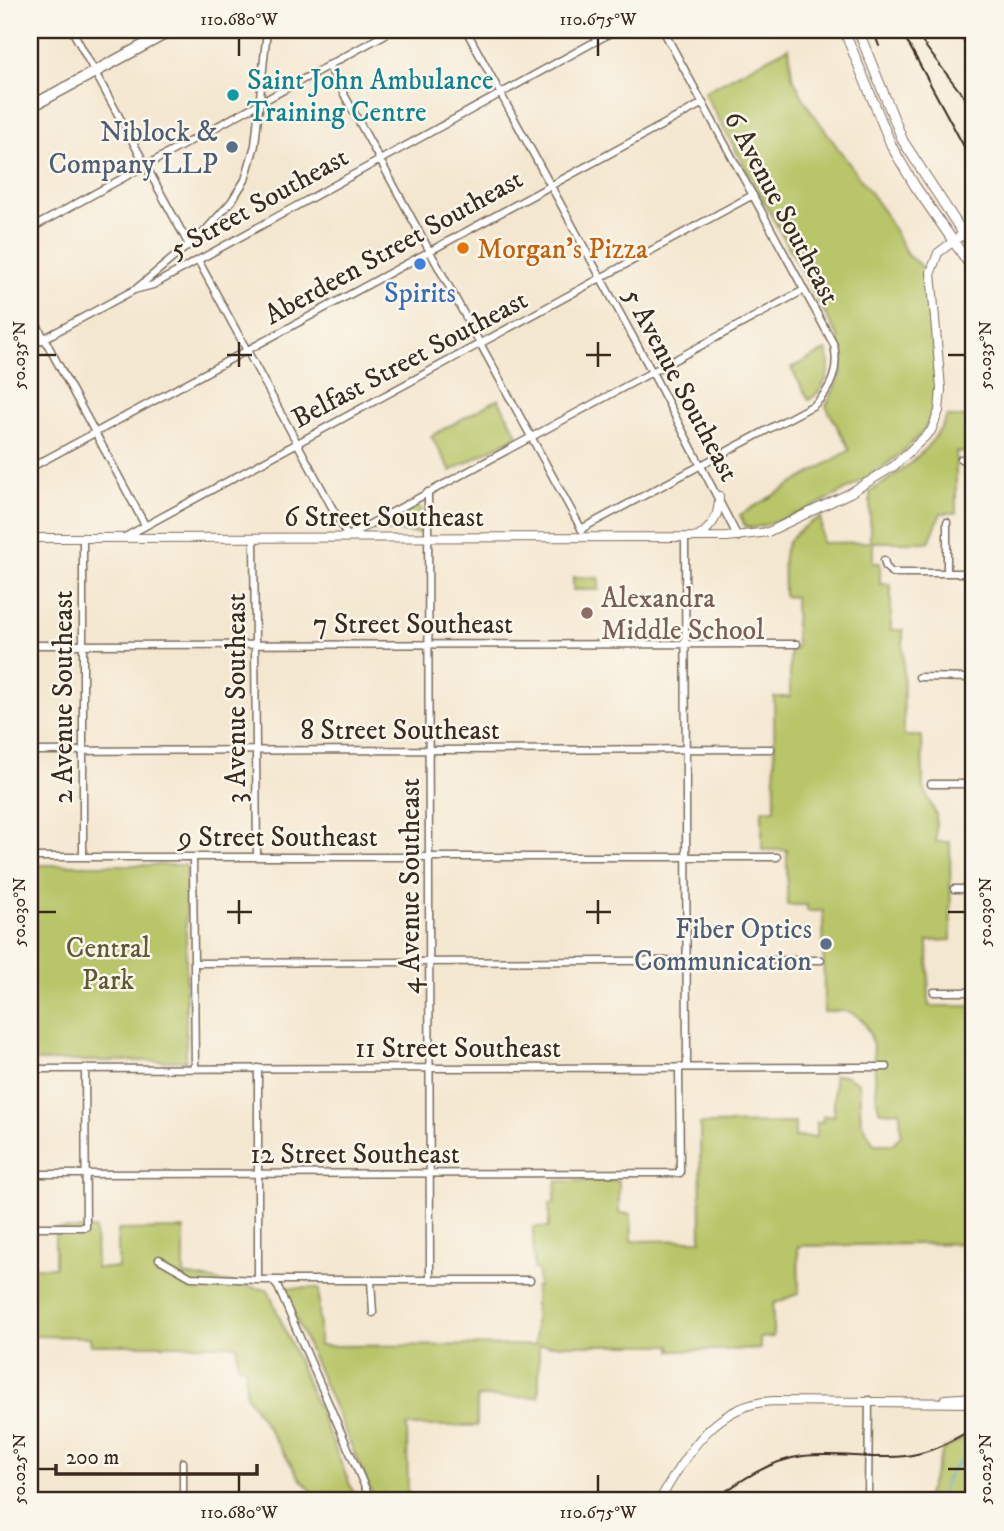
<svg xmlns="http://www.w3.org/2000/svg" width="1004" height="1531" font-family="'IM FELL DW Pica',serif">
  <rect width="100%" height="100%" fill="#fbf7ec"/>
  <filter id="ink" filterUnits="userSpaceOnUse"><feTurbulence type="fractalNoise" baseFrequency=".0143" numOctaves="2"/><feDisplacementMap in="SourceGraphic" scale="14" xChannelSelector="R" yChannelSelector="G"/><feConvolveMatrix kernelMatrix="1 2 1 2 8 2 1 2 1" color-interpolation-filters="sRGB"/></filter>
  <filter id="wash" filterUnits="userSpaceOnUse"><feTurbulence type="fractalNoise" baseFrequency=".00686" numOctaves="4" result="noise"/><feDisplacementMap in="SourceGraphic" scale="28" xChannelSelector="R" yChannelSelector="G"/><feGaussianBlur stdDeviation="1.57" result="paint"/><feColorMatrix in="noise" values="0 0 0 0 0 0 0 0 0 0 0 0 0 0 0 0 0 1.4 0 .05"/><feComposite in="paint" operator="in"/></filter>
  <g filter="url(#wash)">
    <rect width="100%" height="100%" fill="#f4e7d0"/>
    <path fill="#b8c567" stroke="#7a7842" stroke-width="2" d="M789 47 792 76 807 105 884 212 908 256 924 268C928 310 941 367 934 408 926 457 797 521 751 528L745 526 740 515 850 450 826 406 842 373 839 339 704 92Z
      M826 350C834 368 825 390 809 400L791 368Z
      M498 399 518 435 451 471 431 436Z
      M947 417H974V452H956V513H941L929 542H873V563H880V584H891V630H903L904 736H922L923 786 936 815V842H950L951 940 928 941 929 1006H974V1243L798 1246 799 1293 773 1304V1337L760 1338V1349L671 1351V1345H539V1397H477V1426H407L408 1501H375L287 1298V1288H319V1346L535 1345V1287H538V1270L534 1269 533 1227H549V1203H554L557 1181H619V1213L631 1214 632 1241 701 1240 700 1124 795 1123V1137H816V1123L823 1122V1116H834V1075H845L859 1083 861 1121 874 1144H893L901 1135 900 1111 880 1112C869 1085 885 1029 852 1013 845 1009 833 1011 824 1012L823 911H807V905H787V850H762V810L775 809 774 697H790V650L796 649 795 597 784 596C784 549 776 541 821 517L822 543 870 542V492C901 472 931 451 947 417Z
      M416 506 422 510 421 533 377 531V527Z
      M573 577 599 578V590H573Z
      M30 865H186V1061H30Z
      M55 1229H95L96 1268H118V1230L184 1229V1275L268 1290 357 1501H330L317 1496 302 1481 246 1395 245 1367H238L237 1345H91L90 1337 30 1336V1267H55Z
      M974 1432V1501H925L943 1450Z"/>
    <g fill="none" stroke-linecap="round" stroke-linejoin="round">
      <path stroke="#4dadcc" stroke-width="2" d="M941 1501C941 1480 956 1461 974 1452"/>
    </g>
  </g>
  <g filter="url(#ink)">
    <g fill="none" stroke-linecap="round" stroke-linejoin="round">
      <defs>
        <path id="minor" d="M72 30 189 245
          M466 30 652 372 738 537
          M328 65 582 530
          M30 229 393 30
          M198 260 348 537
          M137 288 203 233 231 202 245 180 255 145 267 30
          M30 312 145 525
          M30 346 134 290 153 285 616 30
          M961 459 974 466
          M30 468 703 103
          M428 492 430 1280
          M947 522V573
          M581 529 814 405C832 389 839 368 834 345L663 30
          M348 536 804 290
          M125 537 753 195
          M685 537 687 1067
          M83 538V857
          M254 538 257 857
          M884 560 886 567 892 573H974
          M30 645 797 644
          M919 677 974 678
          M30 751 771 749
          M931 784H974
          M30 857H777
          M193 857 195 1068
          M954 889H974
          M194 963 821 960
          M934 992H974
          M258 1068V1280
          M30 1069 887 1067
          M30 1174 680 1173 679 1067
          M30 1227H86L85 1068
          M159 1259 191 1277 258 1280H530
          M272 1280 278 1287 371 1501
          M371 1280 373 1313
          M183 1501V1462
          M868 1501 869 1400"/>
        <path id="tertiary" d="M698 537C714 525 719 516 719 496
          M30 538 727 537 768 532 850 493 894 466 931 431 939 411 941 389 931 272 938 253 963 234
          M945 1399 974 1397
          M659 1501C686 1455 714 1404 773 1401L974 1403"/>
        <path id="secondary" d="M844 30 892 147 915 186 974 271
          M858 30 903 141 974 250"/>
        <path id="primary" d="M30 107 172 30"/>
      </defs>
      <use href="#minor" stroke="#7c6c5c" stroke-width="9"/>
      <use href="#tertiary" stroke="#7c6c5c" stroke-width="10"/>
      <use href="#secondary" stroke="#7c6c5c" stroke-width="11"/>
      <use href="#primary" stroke="#7c6c5c" stroke-width="13"/>
      <use href="#minor" stroke="#fff" stroke-width="6"/>
      <use href="#tertiary" stroke="#fff" stroke-width="8"/>
      <use href="#secondary" stroke="#fff" stroke-width="9"/>
      <use href="#primary" stroke="#fff" stroke-width="10"/>
      <path stroke="#3b2a1e" stroke-width="2" d="M873 30 879 46
        M901 30 974 165
        M913 30 974 110
        M955 30 974 54
        M712 1501C738 1482 770 1460 803 1456 841 1451 883 1463 921 1453 940 1448 957 1438 974 1428"/>
    </g>
  </g>
  <path fill="none" stroke="#3b2a1e" stroke-width="2.5" d="M239 38V56M598 38V56M239 342V367M598 342V367M38 355H56M227 355H252M586 355H611M948 355H965M239 900V924M598 900V924M38 912H56M227 912H252M586 912H611M948 912H965M38 1469H56M948 1469H965M239 1475V1492M598 1475V1492"/>
  <circle fill="#0f9aa8" stroke="#fbf7ec" stroke-width="2.5" cx="233" cy="95" r="7"/>
  <g fill="#5c6f8a" stroke="#fbf7ec" stroke-width="2.5">
    <circle cx="232" cy="147" r="7"/>
    <circle cx="826" cy="944" r="7"/>
  </g>
  <circle fill="#e8710a" stroke="#fbf7ec" stroke-width="2.5" cx="463" cy="248" r="7"/>
  <circle fill="#3f7fe0" stroke="#fbf7ec" stroke-width="2.5" cx="420" cy="264" r="7"/>
  <circle fill="#8d6e63" stroke="#fbf7ec" stroke-width="2.5" cx="587" cy="613" r="7"/>
  <g text-anchor="middle" stroke-width="5" stroke-linejoin="round" paint-order="stroke">
    <g font-size="28" fill="#0d838f" stroke="#fbf7ec" text-anchor="start">
      <text x="247" y="89">Saint John Ambulance<tspan x="247" dy="32">Training Centre</tspan></text>
    </g>
    <g font-size="28" fill="#4e5e75" stroke="#fbf7ec" text-anchor="end">
      <text x="218" y="141">Niblock &amp;<tspan x="218" dy="32">Company LLP</tspan></text>
      <text x="812" y="938">Fiber Optics<tspan x="812" dy="32">Communication</tspan></text>
    </g>
    <g font-size="28" fill="#3b2a1e" stroke="#fbf7ec">
      <text transform="translate(258 202) rotate(-29)" y="10">5 Street Southeast</text>
      <text transform="translate(783 207) rotate(62)" y="10">6 Avenue Southeast</text>
      <text transform="translate(393 246) rotate(-29)" y="10">Aberdeen Street Southeast</text>
      <text transform="translate(409 358) rotate(-28)" y="10">Belfast Street Southeast</text>
      <text transform="translate(682 384) rotate(62)" y="10">5 Avenue Southeast</text>
      <text x="384" y="526">6 Street Southeast</text>
      <text x="413" y="633">7 Street Southeast</text>
      <text transform="translate(62 697) rotate(-90)" y="10">2 Avenue Southeast</text>
      <text transform="translate(235 698) rotate(-90)" y="10">3 Avenue Southeast</text>
      <text x="400" y="739">8 Street Southeast</text>
      <text x="278" y="846">9 Street Southeast</text>
      <text transform="translate(409 886) rotate(-90)" y="10">4 Avenue Southeast</text>
      <text x="458" y="1057">11 Street Southeast</text>
      <text x="355" y="1163">12 Street Southeast</text>
    </g>
    <g font-size="28" fill="#c56008" stroke="#fbf7ec" text-anchor="start">
      <text x="477" y="258">Morgan's Pizza</text>
    </g>
    <g font-size="28" fill="#366cbe" stroke="#fbf7ec">
      <text x="420" y="302">Spirits</text>
    </g>
    <g font-size="28" fill="#785e54" stroke="#fbf7ec" text-anchor="start">
      <text x="601" y="607">Alexandra<tspan x="601" dy="32">Middle School</tspan></text>
    </g>
    <g font-size="28" fill="#605834" stroke="#fbf7ec">
      <text x="108" y="957">Central<tspan x="108" dy="32">Park</tspan></text>
    </g>
  </g>
  <rect width="1004" height="1531" fill="none" stroke="#fbf7ec" stroke-width="77"/>
  <path d="M56 1464v10h201v-10" fill="none" stroke="#3b2a1e" stroke-width="3.5"/>
  <text x="66" y="1464" font-size="21" fill="#3b2a1e" stroke="#fbf7ec" stroke-width="5" paint-order="stroke">200 m</text>
  <rect x="38" y="38" width="927" height="1454" fill="none" stroke="#3b2a1e" stroke-width="2.5"/>
  <g font-size="18" text-anchor="middle" fill="#3b2a1e">
    <text x="239" y="25">110.680°W</text>
    <text x="598" y="25">110.675°W</text>
    <text transform="translate(19 355) rotate(-90)" y="6">50.035°N</text>
    <text transform="translate(985 355) rotate(-90)" y="6">50.035°N</text>
    <text transform="translate(19 912) rotate(-90)" y="6">50.030°N</text>
    <text transform="translate(985 912) rotate(-90)" y="6">50.030°N</text>
    <text transform="translate(19 1469) rotate(-90)" y="6">50.025°N</text>
    <text transform="translate(985 1469) rotate(-90)" y="6">50.025°N</text>
    <text x="239" y="1518">110.680°W</text>
    <text x="598" y="1518">110.675°W</text>
  </g>
</svg>
